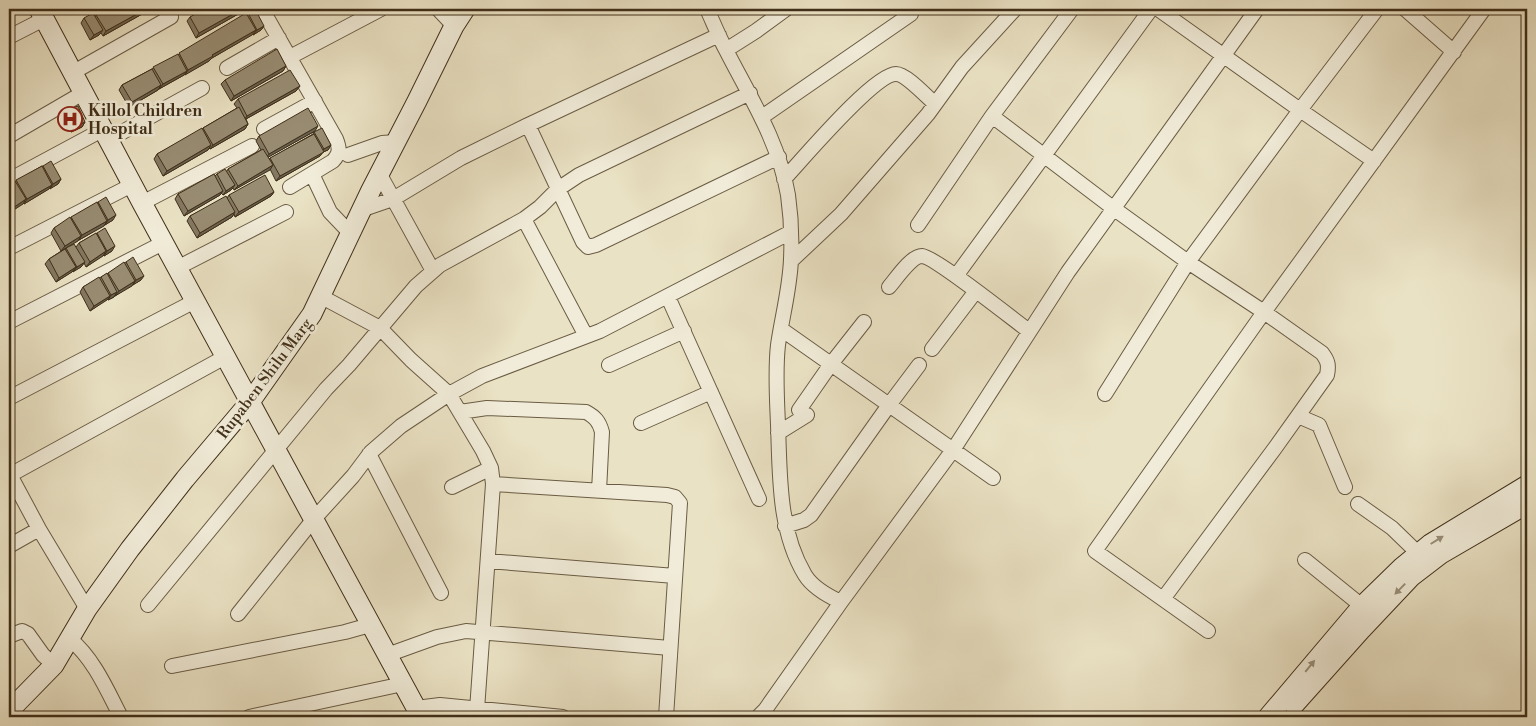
<svg xmlns="http://www.w3.org/2000/svg" width="1536" height="726" font-family="'Libre Bodoni',serif">
  <rect width="100%" height="100%" fill="#eae2c4"/>
  <filter id="stains"><feTurbulence type="fractalNoise" baseFrequency=".004" numOctaves="4"/><feColorMatrix values="0 0 0 0 .2 0 0 0 0 .09 0 0 0 0 .02 0 0 0 .5 -.17"/></filter>
  <radialGradient id="worn" r=".72"><stop offset=".6" stop-color="#630" stop-opacity="0"/><stop offset="1" stop-color="#630" stop-opacity=".3"/></radialGradient>
  <g fill="none" stroke-linecap="round" stroke-linejoin="round">
    <defs>
      <path id="street" d="M262 9 336 139C340 149 340 153 333 161L290 187
        M438 9 454 26
        M707 9C713 22 719 37 726 50 750 97 779 142 788 195 791 216 792 238 791 259 790 288 782 317 778 345 775 371 777 398 778 425 780 475 778 530 805 575 813 588 828 596 841 602
        M1158 9 1300 110 1377 9
        M1405 9 1454 52
        M719 35 528 125 583 242 588 247 596 245 779 157
        M9 37 44 19
        M726 50 756 31 786 9
        M290 57 381 9
        M227 68 279 38
        M72 73 171 17
        M992 116 1113 208 1188 262 1264 312 1484 9
        M762 117 911 14
        M264 129 315 101
        M9 136 83 93
        M108 140 202 88
        M348 155 382 143 396 142
        M379 173 433 271
        M312 174 330 212 350 233
        M784 179C802 160 874 74 896 74 906 74 927 97 935 104
        M9 180 102 130
        M142 203 252 146
        M361 210 393 199 461 158 528 125
        M524 219 586 336
        M918 225 992 116 1072 9
        M9 248 132 185
        M791 261 841 214 928 114 962 67 1015 9
        M177 268 286 212
        M956 276 1151 9
        M889 287C896 279 911 256 922 256 935 257 1014 320 1029 331
        M320 296 380 328 411 360 449 394 483 451 491 468 493 484 477 710
        M668 297 759 499
        M9 322 163 243
        M781 329 993 478
        M932 349 976 291
        M609 365 684 331
        M1105 394 1188 262 1300 110 1374 161
        M9 398 195 301
        M799 410 831 364 864 322
        M460 412 487 408 586 412C595 417 599 421 602 432L599 491
        M1298 416 1319 425 1345 487
        M641 423 711 392
        M778 433 807 415
        M369 454 441 593
        M9 473 39 529 87 609
        M10 475 225 357
        M493 484 667 495 675 497 680 503 666 717
        M452 487 491 468
        M1358 504 1392 528 1424 559
        M785 526 804 520 811 515 889 405 919 365
        M9 546 39 529
        M1305 560 1362 606
        M488 561 675 576
        M1163 599 1275 448 1327 375C1329 365 1328 361 1322 353L1264 312 1095 551 1208 631
        M148 605 326 389 349 365 416 286 440 265 524 219 540 207 558 189 579 175 750 93
        M238 614 313 520 353 476 371 452 401 426 449 394 482 376 600 331 791 232
        M9 636 22 631 28 634 43 655 54 665
        M70 639C94 659 107 690 121 717
        M387 655 437 637 466 631 670 648
        M172 666 345 632 370 625
        M416 708 440 705 563 717
        M249 717 403 684
        M758 717 765 710 841 602 953 450 1068 272 1257 9"/>
      <path id="secondary" d="M39 9 142 203 421 717
        M1294 705 1361 630 1411 577 1441 554 1527 504
        M9 711 54 665 87 609 130 549 185 479 250 402 312 314 371 190 417 101 454 26 465 9
        M1268 717 1362 606 1402 567 1430 544 1527 485"/>
    </defs>
    <use href="#street" stroke="#6a5c44" stroke-width="16"/>
    <use href="#secondary" stroke="#402f19" stroke-width="21"/>
    <use href="#street" stroke="#f1ecd9" stroke-width="14"/>
    <use href="#secondary" stroke="#f1ecd9" stroke-width="19"/>
  </g>
  <path fill="#837862" stroke="#402f19" d="M151 9 103 36 101 33 99 35 90 40 81 23 84 18 95 17 96 15Z
    M247 9 196 38 187 21 190 17Z
    M248 13 264 26 261 30 253 35V34L212 58 209 61 159 89 158 90 129 107 119 90 122 85 178 55Z
    M286 66 283 71 231 101 221 84 225 80Z
    M300 86 296 91 246 119 248 124 245 129 210 149 209 148 208 150 163 176 154 159 157 154 202 130 203 128 237 108 234 104 238 99Z
    M67 110 85 122 82 127 71 132 64 115Z
    M315 131 268 157 269 159 313 134 314 132 331 145 328 150 323 152 320 156 276 181 270 169 234 190 233 188 231 190 223 195 221 193 220 195 184 216 175 199 178 194 215 176 217 174 227 171 228 169 261 150 256 141 259 136Z
    M42 166H43L61 179 58 184 50 188 24 204 23 203 9 213V185Z
    M274 192 271 196 235 217 234 214 232 217 197 238 187 221 190 216 227 198 229 195Z
    M98 202 113 220 79 240H78L61 251 51 233 54 228Z
    M97 233 112 251 104 256 103 255 86 267 84 263 81 267 73 271 56 282 45 264 49 259 66 248 76 247 79 243Z
    M126 262 141 280 132 285 115 296V295L114 297 108 300 107 299 90 311 80 292 83 287 101 277 107 274Z"/>
  <path fill="#6a6250" stroke="#402f19" d="M146 9H151L103 36 106 31Z
    M242 9H247L196 38 199 33Z
    M264 26 261 30 253 35 257 30Z
    M103 30 99 35 90 40 94 35Z
    M256 30 252 35 212 58 209 61 185 75 188 70 212 55Z
    M286 66 283 71 231 101 234 96Z
    M187 71 184 75 159 89 163 84Z
    M161 85 158 90 129 107 132 102Z
    M300 86 296 91 244 120 247 116Z
    M85 122 82 127 71 132 74 127Z
    M248 124 245 129 210 149 213 145Z
    M318 126 315 131 265 159 269 154Z
    M211 145 208 150 163 176 167 171Z
    M331 145 328 150 323 152 320 156 276 181 280 176 321 153 324 149Z
    M273 165 270 170 234 190 238 186Z
    M61 179 58 184 50 189 53 184Z
    M52 185 49 189 24 204 27 199Z
    M235 185 231 190 223 195 226 191Z
    M223 191 220 195 184 216 188 211Z
    M274 192 271 196 235 217 239 212Z
    M26 199 23 204 9 213 10 210Z
    M235 212 232 217 197 238 200 233Z
    M116 215 113 220 105 225 108 220Z
    M107 221 104 226 79 240 82 235Z
    M81 236 78 241 61 251 65 246Z
    M115 246 112 251 104 256 107 251Z
    M106 251 103 256 86 267 90 262Z
    M85 262 81 267 73 272 77 267Z
    M76 267 72 272 56 282 59 278Z
    M144 276 141 280 133 285 136 280Z
    M135 281 132 286 115 296 119 291Z
    M117 292 114 297 108 300 111 295Z
    M110 296 107 300 90 311 94 306Z"/>
  <path fill="#988c72" stroke="#402f19" d="M107 9H146L106 31 96 15Z
    M204 9H242L199 33 190 17Z
    M255 9 264 26 257 30 248 13Z
    M93 13 103 30 94 35 84 18Z
    M246 13 256 30 212 55 213 56 188 70 179 53Z
    M277 49 286 66 234 96 225 80Z
    M178 54 187 71 163 84 153 67Z
    M152 69 161 85 132 102 122 85Z
    M290 70 300 86 247 116 238 99Z
    M78 106 85 122 74 127 67 110Z
    M239 107 248 124 213 145 203 128Z
    M308 108 318 126 269 154 259 136Z
    M202 128 211 145 167 171 157 154Z
    M322 128 331 145 324 149 314 132Z
    M314 134 324 152 280 176 270 158Z
    M263 149 273 165 238 186 228 169Z
    M51 161 61 179 53 184 43 166Z
    M42 166 52 185 27 199 16 180Z
    M225 169 235 185 226 191 217 174Z
    M214 174 223 191 188 211 178 194Z
    M265 175 274 192 239 212 229 195Z
    M15 181 26 199 10 210 9 208V185Z
    M226 196 235 212 200 233 190 216Z
    M106 197 116 215 108 220 98 202Z
    M97 202 107 221 82 235 71 217Z
    M70 217 81 236 65 246 54 228Z
    M105 228 115 246 107 251 97 233Z
    M96 233 106 251 90 262 79 243Z
    M74 244 85 262 77 267 66 248Z
    M65 249 76 267 59 278 49 259Z
    M133 257 144 276 136 280 126 262Z
    M124 262 135 281 119 291 108 273Z
    M107 273 117 292 111 295 101 277Z
    M99 277 110 296 94 306 83 287Z"/>
  <defs><path id="oneway-solid" d="M-6-.8H1V-3.2L6.5 0L1 3.2V.8H-6Z" transform="scale(1.25)"/></defs>
  <g fill="#988e79">
    <use href="#oneway-solid" transform="translate(1437 540) rotate(-32)"/>
    <use href="#oneway-solid" transform="translate(1400 589) rotate(134)"/>
    <use href="#oneway-solid" transform="translate(1310 666) rotate(-51)"/>
  </g>
  <defs>
    <symbol id="hospital-ring" viewBox="-11 -11 22 22"><circle r="9.5" fill="#f1ecd9" stroke="#8f2418" stroke-width="1.5"/><path d="M-5-5h3v3.5h4V-5h3V5h-3V1.5h-4V5h-3Z" fill="#8f2418"/></symbol>
  </defs>
  <g fill-rule="evenodd">
    <use href="#hospital-ring" x="56" y="105" width="28" height="28"/>
  </g>
  <g text-anchor="middle" stroke-width="5" stroke-linejoin="round" paint-order="stroke">
    <g font-size="16" font-weight="bold" fill="#402f19" stroke="#f1ecd9" text-anchor="start">
      <text x="88" y="116">Killol Children<tspan x="88" dy="18">Hospital</tspan></text>
    </g>
    <g font-size="16" fill="#402f19" stroke="#f1ecd9">
      <text transform="translate(264 378) rotate(-53)" y="6">Rupaben Shilu Marg</text>
    </g>
  </g>
  <rect width="1536" height="726" fill="none" stroke="#eae2c4" stroke-width="30"/>
  <rect x="10" y="10" width="1516" height="706" fill="none" stroke="#402f19" stroke-width="2.5"/>
  <rect x="15" y="15" width="1506" height="696" fill="none" stroke="#402f19"/>
  <rect width="100%" height="100%" filter="url(#stains)"/>
  <rect width="100%" height="100%" fill="url(#worn)"/>
</svg>
